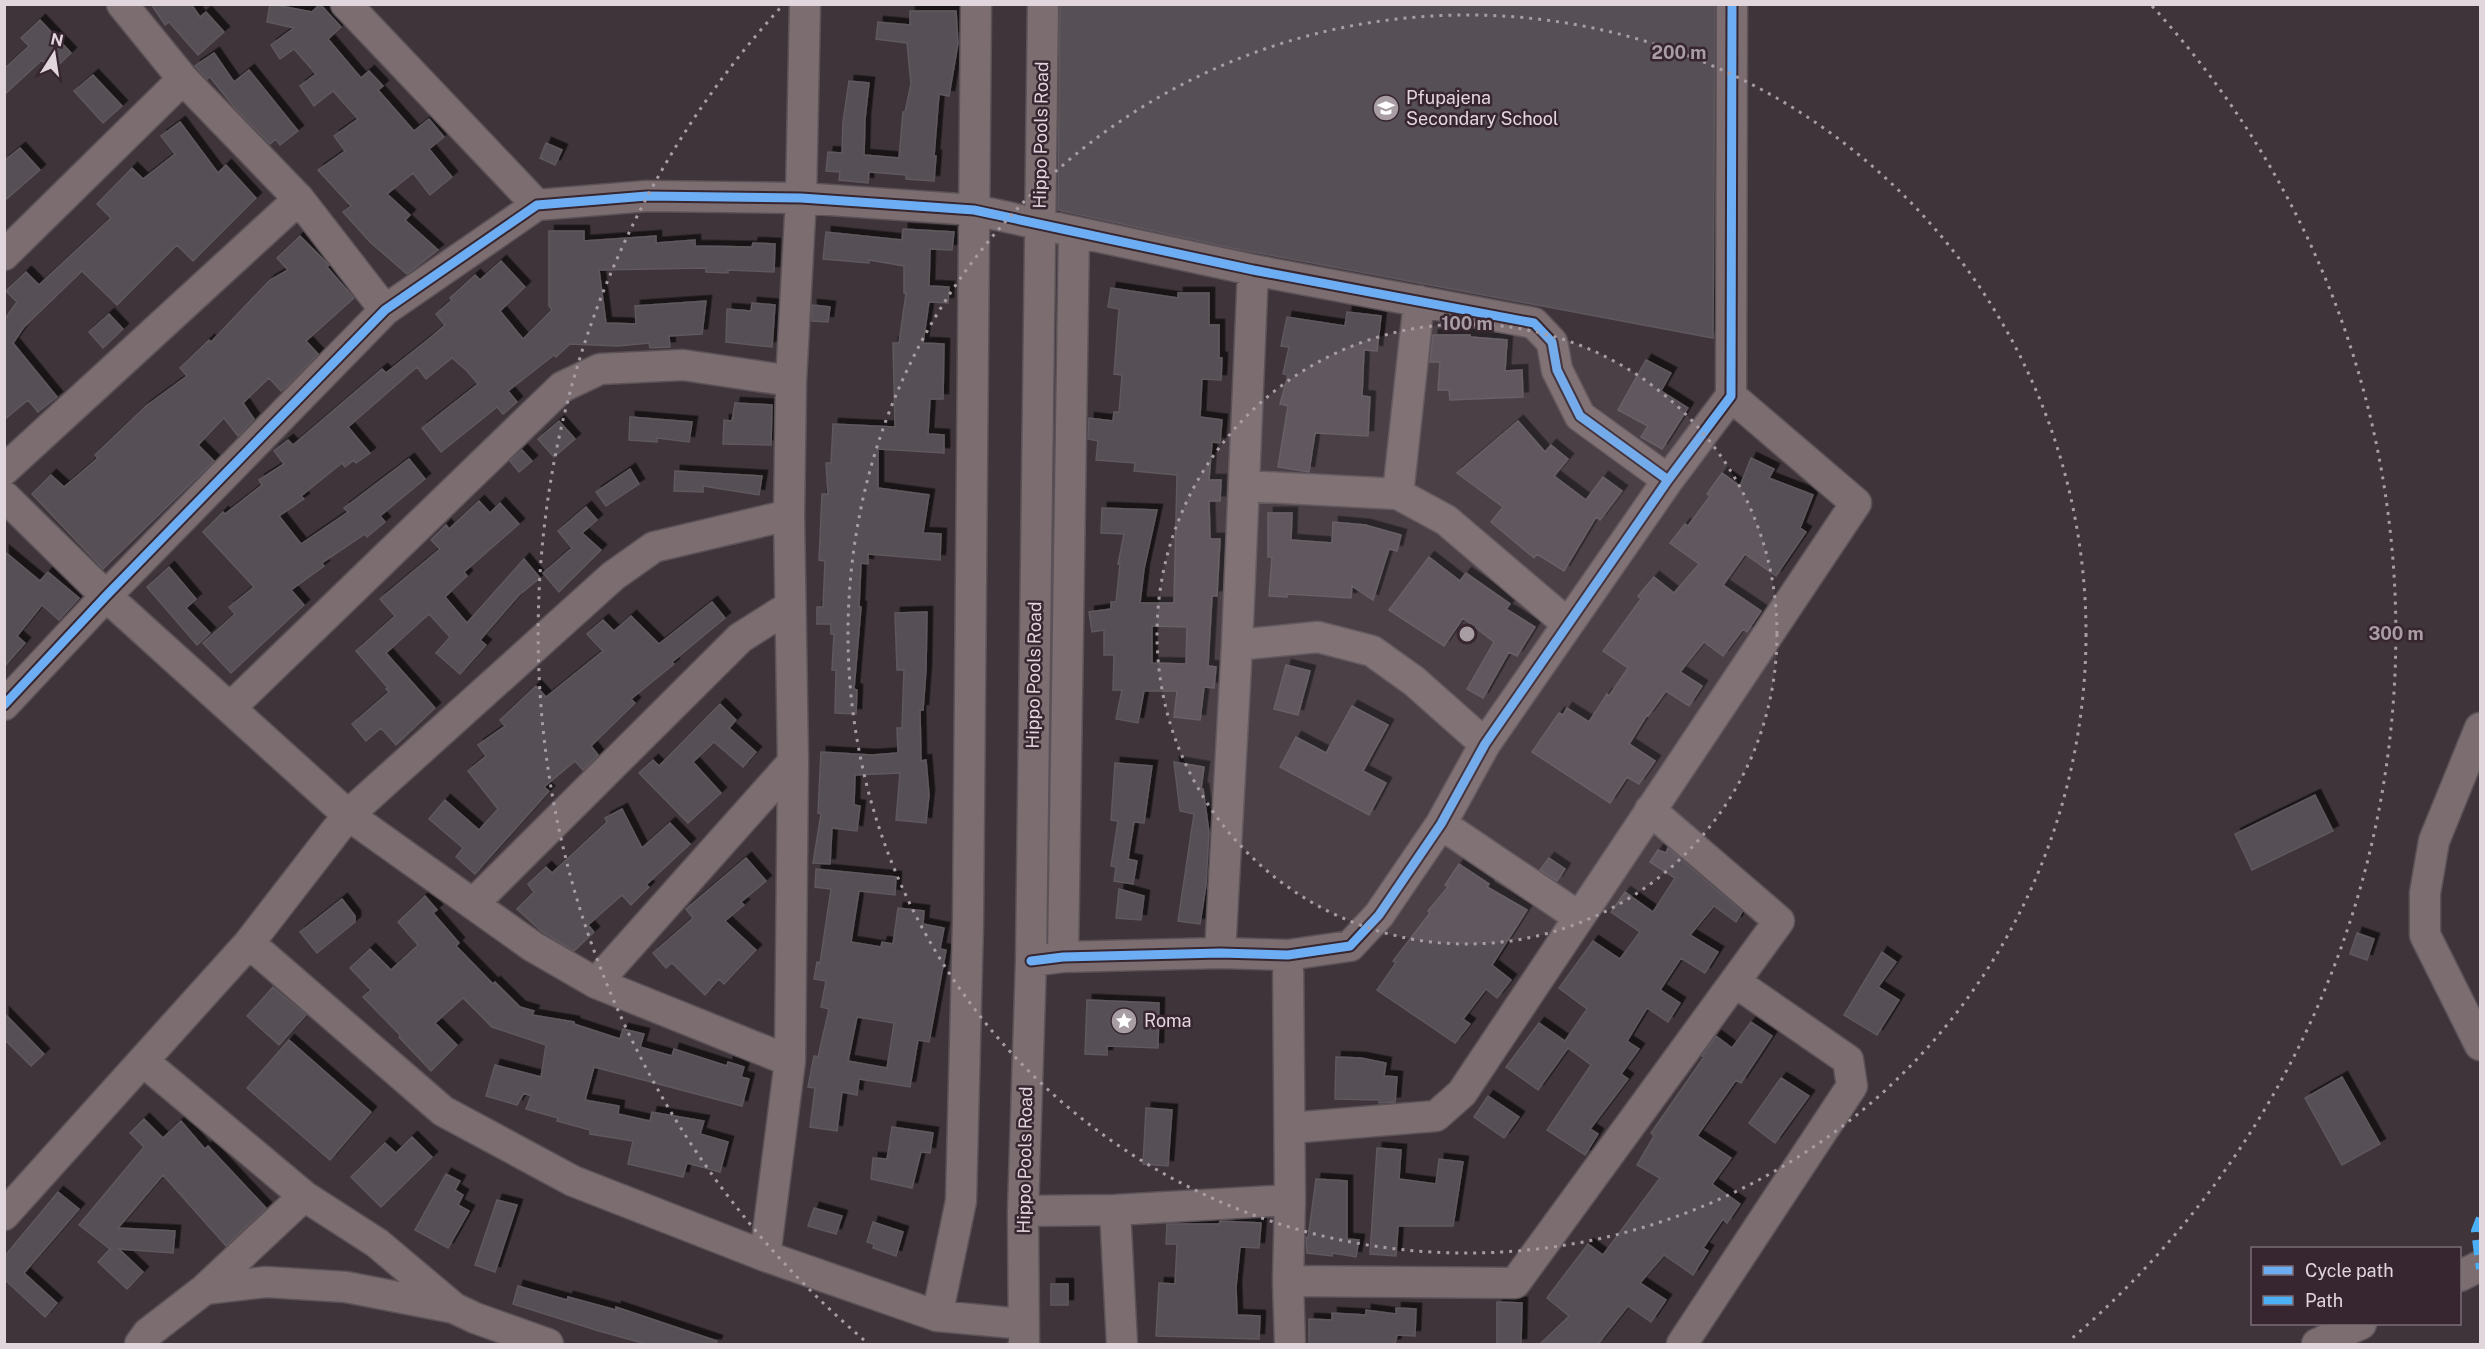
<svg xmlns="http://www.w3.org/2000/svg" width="2485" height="1349" font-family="'Public Sans',sans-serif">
  <defs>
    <filter id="shadow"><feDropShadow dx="5.5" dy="-5.5" stdDeviation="0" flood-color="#0009"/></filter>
  </defs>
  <rect width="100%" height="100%" fill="#3e3439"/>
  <path fill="#564f54" stroke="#5f585e" stroke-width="1.5" fill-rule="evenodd" filter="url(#shadow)" d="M151 4H191L200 17 206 12 224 32 198 55 169 22 165 25Z
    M270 4 312 12 320 4 341 27 328 39 361 78 369 71 383 86 378 90 414 131 429 119 444 137 429 149 452 177 430 195 413 173 387 194 410 215 405 220 438 250 407 274 370 242 343 212 351 206 318 170 345 151 334 136 358 119 333 91 314 106 300 86 316 74 294 49 280 59 271 45 294 28 267 22Z
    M1060 4H1715L1713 338 1232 248 1058 210Z
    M910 11H956L958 43 949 96 939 94 934 156H936L934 181 906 179V175L869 172 868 183 839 180 840 172 826 171 828 152 842 153 843 122 849 81 869 83 865 119 864 155 899 158 903 112H905L911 84 907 43 876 39 878 22 910 25Z
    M40 20 71 53 52 71 42 60 4 95V69L29 46 21 38Z
    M214 53 234 82 249 70 298 131 280 145 276 139 270 144 234 107 210 77 207 79 195 66Z
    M93 75 122 106 103 123 74 91Z
    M180 122 218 173 226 165 256 198 193 261 177 245 117 305 82 271 24 327 13 343 57 397 38 412 28 400 4 420V320L17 302 6 291 26 272 39 285 111 218 97 204 132 168 143 179 175 154 161 136Z
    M546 143 562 150 555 165 540 158Z
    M20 148 40 170 4 201V161Z
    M903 229 954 232 952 250 930 249 929 286 949 287 948 303 929 302 923 343 944 344 943 399H930L928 434 944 435V453L878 449V488L929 495 923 533 941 534 940 560 868 554V564L861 563 859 607H861L854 689 857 690 856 714 835 713 836 670H832L834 634H831V624H817V607H823L825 561 819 560 822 494H828L826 463H831L833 424 895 427 893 343H899L906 293H904V266L869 260V263L823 259 826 232 902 240Z
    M549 231H584V241L656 236V243L695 240V246L752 247 753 243 775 244 774 272 728 270V273L706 272V268L599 270 606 323 636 324 635 306 706 301 702 334 669 336 670 347 650 348 649 343 618 346 570 344 556 357 554 355 508 391 517 402 503 414 497 407 441 452 422 428 478 384 467 371 452 358 426 379 417 367 348 427 370 453 356 463 354 460 345 467 342 463 301 496 304 499 279 516 301 544 348 512 344 508 409 459 425 479 380 516 385 522 367 537 365 534 322 563 324 566 291 590 304 605 231 673 203 643 235 614 229 607 254 587 203 532 223 512 225 514 262 485 259 480 284 464 274 451 288 440 293 445 382 369 386 373 430 338 445 325 436 314 452 300 450 298 475 275 480 280 501 261 525 287 500 311 523 339 552 310 549 306Z
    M300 236 329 265 327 267 354 298 306 341 318 354 287 386 281 391 269 378 243 403 254 419 238 436 224 418 198 445 214 461 103 569 32 494 51 475 64 487 98 458 95 455 146 406 187 376 180 368 209 340 211 342 270 280 288 270 277 258Z
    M1111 288 1178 298V293H1209V325H1219V358H1222L1221 380 1202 379 1200 417 1222 420 1220 443 1212 442 1209 480H1221L1220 501H1209L1210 539H1220L1217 596H1212L1208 666 1216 667 1214 688 1204 687 1200 720 1174 717 1177 691H1144L1138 723 1116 719 1122 690H1113L1114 655H1104V630L1092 632 1089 612 1111 609V602H1116L1120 564H1118L1124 534 1101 533 1102 508 1157 510 1144 569 1140 603H1174L1177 475 1134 471 1135 463 1096 460 1098 441 1088 439 1089 418 1113 421 1114 412H1119L1122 375 1114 374 1119 309 1108 307ZM1152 626 1187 627 1186 664 1152 663Z
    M752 303 775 305 772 347 726 342 727 309 751 311Z
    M812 305 830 307 828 322 812 321Z
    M1347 312 1381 316 1377 351 1364 350 1362 396 1370 397 1368 436 1315 433 1309 472 1278 467 1288 406 1280 404 1288 375 1283 374 1289 347 1281 346 1287 317 1345 326Z
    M109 314 123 329 103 348 89 332Z
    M1433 335H1470V337L1507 340 1505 371 1522 370 1523 397 1450 400 1449 390H1438L1440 362H1430Z
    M1646 360 1671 373 1661 391 1688 408 1662 449 1641 437 1648 426 1618 410Z
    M735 403 772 405 771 445 723 444 724 420 732 421Z
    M630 417 692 422 689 442 657 438V442L629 440Z
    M559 421 575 439 554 457 538 439Z
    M1518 421 1545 452 1551 445 1568 459 1554 476 1586 500 1603 477 1622 491 1600 520 1596 517 1564 571 1537 554 1534 558 1491 522 1503 507 1457 473Z
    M522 450 532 461 519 472 510 461Z
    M1751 458 1774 469 1769 478 1813 495 1800 528 1806 532 1776 576 1745 554 1723 585 1761 611 1747 632 1743 629 1723 656 1704 642 1680 672 1702 686 1689 706 1666 691 1648 716 1647 715 1629 744 1655 761 1639 784 1627 777 1610 803 1532 752 1559 713 1563 715 1567 708 1589 722 1607 694 1609 696 1628 668 1603 651 1641 599 1638 596 1654 577 1674 593 1699 564 1670 543 1685 524 1688 526 1710 496 1707 494 1722 473 1740 486Z
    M630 469 639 484 606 506 596 492Z
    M675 471 762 476 759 495 703 486V492L674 491Z
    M479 501 490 513 500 503 519 524 464 572 467 576 445 597 467 623 524 559 540 578 519 595 480 640 486 645 460 674 436 653 450 637 429 614 386 653 435 708 396 745 381 728 366 741 352 724 389 692 386 689 388 688 356 651 395 616 380 599 440 549 431 540 446 525 449 529Z
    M586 507 597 520 582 533 601 550 559 592 543 573 572 548 558 531Z
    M1268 513H1292L1291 540 1332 543 1333 522 1365 525 1401 535 1397 551 1389 549 1373 600 1352 586 1351 598 1287 594V597L1269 596 1272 557H1268Z
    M4 551 40 581 48 572 79 598 59 620 42 605 17 636 25 643 4 667Z
    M1429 557 1460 581 1466 573 1510 604 1506 609 1535 627 1517 656 1509 652 1483 698 1467 689 1494 642 1463 618 1444 646 1389 610Z
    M169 567 196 599 186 608 210 633 197 645 147 587Z
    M712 602 725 618 672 662 674 664 631 699 635 703 591 746 598 755 583 770 575 761 544 787 549 791 475 874 456 857 463 848 429 819 445 800 479 830 498 809 468 771 486 756 478 745 505 726 500 720 536 686 546 697 603 651 587 634 603 620 614 631 631 616 659 644Z
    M927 612 926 670 923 710H920L921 761 926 760 929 795 926 823 896 820 900 773 855 775 854 805 860 806 857 831 832 828 830 864 813 863 821 814 818 813 821 752 872 755 898 753 897 728H902L904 670H897L895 613Z
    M1286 665 1310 671 1298 715 1274 709Z
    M720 704 736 720 729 728 756 752 743 767 714 742 693 762 721 793 688 823 639 773 653 760 659 766Z
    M1352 706 1388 725 1363 771 1386 783 1369 815 1280 767 1296 737 1326 753Z
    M1174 762 1204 767 1201 789H1203L1209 832 1206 885 1200 924 1178 921 1194 814 1180 811Z
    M1115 763 1152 766 1144 823 1134 822 1128 859 1137 861 1133 884 1114 881 1116 867 1111 866 1118 821 1111 820Z
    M2315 795 2333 831 2252 870 2235 834Z
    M622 809 642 848 670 823 690 844 646 885 649 887 631 905 622 895 588 925 594 932 574 951 541 931 517 909 534 892 528 884 546 867 552 873 607 822 605 818Z
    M1668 848 1742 912 1736 922 1714 906 1690 935 1718 952 1705 973 1681 958 1660 990 1680 1003 1668 1022 1647 1008 1627 1041 1639 1049 1621 1074 1628 1079 1590 1129 1598 1134 1585 1155 1547 1130 1591 1065 1568 1048 1538 1090 1506 1067 1539 1023 1565 1041 1587 1009 1559 988 1593 941 1620 959 1640 932 1611 912 1625 892 1653 912 1675 878 1650 862 1658 850 1666 853Z
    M746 858 766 881 741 902 744 905 725 921 756 950 724 984 719 979 705 995 672 963 666 968 653 953 693 918 686 909Z
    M1549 858 1565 869 1557 881 1540 870Z
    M1459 864 1489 884 1487 887 1527 910 1492 965 1511 980 1497 998 1486 989 1463 1019 1470 1024 1455 1043 1377 990 1396 963 1393 961 1430 913 1428 911 1448 887 1445 885Z
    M816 869 896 877 895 895 859 891 851 942 881 947 882 942 893 944 898 908 924 911 923 924 944 928 940 949 946 950 929 1042 918 1040 910 1087 859 1079 857 1095 842 1092 837 1131 810 1127 815 1088 808 1087 814 1056 818 1057 829 1009 821 1007 826 981 814 979 817 962 820 963 831 889 815 887ZM857 1017 894 1023 887 1068 848 1061Z
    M1119 889 1144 896 1141 920 1116 918Z
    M425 896 437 910 433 913 459 943 456 946 493 984 495 982 520 1007 534 1011 532 1015 574 1022V1024L620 1039 623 1029 644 1034 640 1047 672 1056 674 1049 727 1066 728 1062 744 1067 741 1077 749 1079 742 1106 594 1067 585 1100 619 1106 618 1114 650 1121 652 1112 704 1121 700 1134 728 1142 720 1172 687 1163 683 1177 628 1164 633 1141 590 1134V1130L557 1121 558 1118 526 1109 531 1096 524 1093 517 1105 486 1096 495 1065 541 1077 546 1045 492 1027 463 998 435 1023 457 1045 431 1071 399 1037 400 1035 363 997 371 990 350 968 370 949 391 970 418 945 398 922Z
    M342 899 355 916V922L317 953 300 932Z
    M2357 933 2374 939 2367 960 2350 954Z
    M1882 952 1896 962 1878 987 1899 1000 1877 1035 1844 1015Z
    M273 987 306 1015 279 1045 247 1016Z
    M1087 1000 1159 1003 1158 1048 1107 1046V1055L1085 1054Z
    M4 1013 44 1054 31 1066 4 1039Z
    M1751 1022 1772 1036 1741 1083 1736 1080 1697 1136 1731 1158 1712 1184 1740 1204 1727 1223 1723 1219 1703 1248 1708 1251 1693 1275 1664 1255 1640 1283 1666 1300 1651 1322 1628 1306 1598 1344H1540L1569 1316 1547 1298 1588 1244 1603 1255 1660 1178 1637 1165 1654 1136 1651 1133 1704 1057 1702 1056 1716 1036 1732 1048Z
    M289 1040 371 1112 330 1160 247 1088Z
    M1336 1057 1361 1058 1386 1063 1384 1076 1397 1077 1395 1102 1379 1103V1100L1335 1099Z
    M2342 1077 2380 1144 2342 1165 2305 1098Z
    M1781 1078 1809 1096 1775 1143 1749 1123Z
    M1488 1096 1519 1117 1504 1138 1474 1117Z
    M1146 1108 1172 1110 1168 1166 1143 1164Z
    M144 1119 163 1138 181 1121 205 1149 208 1146 266 1208 226 1246 163 1175 118 1228 175 1231 173 1253 119 1249 143 1272 127 1289 98 1262 110 1249 79 1225 144 1147 130 1133Z
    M892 1127 933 1133 930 1153 921 1152 912 1188 871 1179 873 1158 887 1159Z
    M412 1137 432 1157 381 1207 351 1177 385 1143 396 1153Z
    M1377 1148 1401 1150 1399 1179 1436 1184 1439 1159 1463 1162 1453 1226H1398L1396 1256 1370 1254Z
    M446 1174 460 1181 455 1190 463 1195 458 1205 469 1211 448 1248 415 1230Z
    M1316 1179 1347 1181V1239L1359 1240 1356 1257 1333 1253 1332 1256 1307 1253 1306 1237 1308 1238Z
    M58 1192 79 1209 24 1273 57 1303 45 1317 4 1279V1257Z
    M497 1200 517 1205 495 1272 475 1265Z
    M814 1208 842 1216 836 1234 808 1226Z
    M1220 1221 1261 1223 1259 1248 1240 1247 1236 1287 1237 1315 1260 1316 1259 1339 1156 1336 1159 1283 1175 1284 1177 1244H1166L1167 1224H1219Z
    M873 1222 903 1232 896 1256 873 1248 874 1244 867 1242Z
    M1051 1284H1068V1305H1051Z
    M518 1286 567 1300 568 1297 616 1310V1307L717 1341 716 1344H646L599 1331 513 1304Z
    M1497 1302 1522 1303 1521 1344H1497Z
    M1396 1308 1416 1309 1415 1336 1397 1335 1395 1344H1309V1319L1332 1320V1313L1366 1315V1310L1396 1314Z"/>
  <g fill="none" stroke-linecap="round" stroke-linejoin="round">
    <defs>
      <path id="minor" d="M122 4 183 79 299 199 385 310
        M346 4 537 205
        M4 255 183 79
        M1419 301 1398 494 1446 520 1568 624
        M4 470 299 199
        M1244 486 1398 494
        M4 496 106 596 348 815 532 946 596 983 790 1061
        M1237 645 1318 637 1372 651 1414 681 1485 744
        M4 705 106 596 385 310 537 205 647 196 801 198 974 210 1253 270 1534 323 1552 342 1557 370 1580 416 1668 480
        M230 708 562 387 600 369 683 365 791 381
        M2480 728 2434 841 2425 893V935L2480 1045
        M1441 824 1579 917
        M474 903 740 638 789 607
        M249 943 443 1111 573 1181 765 1256 937 1316 1023 1324
        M1220 953 1237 645 1253 270
        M1288 955 1290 1200 1288 1281 1290 1344
        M1063 957 1074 232
        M1031 961 1063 957 1220 953 1288 955 1350 946 1379 915 1441 824 1485 744 1668 480 1731 396 1732 4
        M596 983 793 762
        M143 1061 304 1196 205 1289
        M1290 1128 1436 1116 1462 1093 1856 503 1731 396
        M304 1196 377 1243 453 1307
        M1115 1210 1122 1344
        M1023 1211 1115 1210 1290 1200
        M4 1215 249 943 348 815 613 576 654 547 789 515
        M765 1256 790 1061 793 762 789 515 791 381 801 198 805 4
        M2460 1276 2480 1266
        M1288 1281 1515 1283 1779 921 1650 810
        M937 1316 961 1201 968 922 976 4
        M140 1344 148 1333 205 1289 266 1282 346 1287 454 1308 475 1318 548 1344
        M1024 1344 1023 1211 1031 961 1043 4
        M1682 1344 1852 1086 1848 1060 1735 982
        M2317 1344 2361 1324"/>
    </defs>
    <use href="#minor" stroke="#5b5257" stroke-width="33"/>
    <use href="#minor" stroke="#7b6d70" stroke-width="30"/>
    <path stroke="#4cb0f7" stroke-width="8" stroke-dasharray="15 8" stroke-linecap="butt" d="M2480 1218 2475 1231 2480 1269"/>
    <defs>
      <path id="cycleway" d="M4 705 106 596 385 310 537 205 647 196 801 198 974 210 1253 270 1534 323 1552 342 1557 370 1580 416 1668 480
        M1031 961 1063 957 1220 953 1288 955 1350 946 1379 915 1441 824 1485 744 1668 480 1731 396 1732 4"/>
    </defs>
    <use href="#cycleway" stroke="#372630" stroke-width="13"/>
    <use href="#cycleway" stroke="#6dadf4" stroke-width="9"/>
  </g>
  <circle cx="1467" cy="634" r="310" fill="#a99da4" fill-opacity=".12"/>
  <g fill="none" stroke="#a99da4" stroke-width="3" stroke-dasharray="3 6">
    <circle cx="1467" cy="634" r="310"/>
    <circle cx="1467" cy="634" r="619"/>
    <path d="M864 1340A929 929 0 0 1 782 6M2152 6A929 929 0 0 1 2070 1340"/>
  </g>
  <defs>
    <symbol id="school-disc" viewBox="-11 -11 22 22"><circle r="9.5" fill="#a99da4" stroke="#372630"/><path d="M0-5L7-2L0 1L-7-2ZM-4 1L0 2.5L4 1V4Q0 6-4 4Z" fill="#fff"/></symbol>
    <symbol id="sight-disc" viewBox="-11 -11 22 22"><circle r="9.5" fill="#a99da4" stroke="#372630"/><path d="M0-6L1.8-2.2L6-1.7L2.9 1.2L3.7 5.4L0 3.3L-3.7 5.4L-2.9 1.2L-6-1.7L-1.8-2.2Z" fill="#fff"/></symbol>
  </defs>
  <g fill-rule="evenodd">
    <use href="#school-disc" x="1371" y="93" width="30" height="30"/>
    <use href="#sight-disc" x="1109" y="1006" width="30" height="30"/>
  </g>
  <g text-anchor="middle" stroke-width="5" stroke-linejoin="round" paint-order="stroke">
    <g font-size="18" fill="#e2d6dd" stroke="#372630" text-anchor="start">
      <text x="1406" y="104">Pfupajena<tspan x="1406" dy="21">Secondary School</tspan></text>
      <text x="1144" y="1027">Roma</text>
    </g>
    <g font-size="18" fill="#e2d6dd" stroke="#372630">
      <text transform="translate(1041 135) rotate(-89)" y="6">Hippo Pools Road</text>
      <text transform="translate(1034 675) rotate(-89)" y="6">Hippo Pools Road</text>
      <text transform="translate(1025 1160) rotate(-89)" y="6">Hippo Pools Road</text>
    </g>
  </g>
  <circle cx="1467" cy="634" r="9" fill="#a99da4" stroke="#372630" stroke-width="3"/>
  <g font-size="18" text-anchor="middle" font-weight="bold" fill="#a99da4" stroke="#372630" stroke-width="5" stroke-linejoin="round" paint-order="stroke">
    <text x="1679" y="59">200 m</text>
    <text x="1467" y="330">100 m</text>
    <text x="2396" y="640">300 m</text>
  </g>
  <rect width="2485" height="1349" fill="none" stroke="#e2d6dd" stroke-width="12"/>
  <rect x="2251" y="1247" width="210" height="78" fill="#372630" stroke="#7b6c75" stroke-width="1.5"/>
  <rect x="2263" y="1266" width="30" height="9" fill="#6dadf4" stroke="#7b6c75" stroke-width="1.5"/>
  <text x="2305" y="1277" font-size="18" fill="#e2d6dd">Cycle path</text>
  <rect x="2263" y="1296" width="30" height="9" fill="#4cb0f7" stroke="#7b6c75" stroke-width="1.5"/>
  <text x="2305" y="1307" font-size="18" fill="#e2d6dd">Path</text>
  <g transform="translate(54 54) rotate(12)" stroke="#372630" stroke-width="4.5" paint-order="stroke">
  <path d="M0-4.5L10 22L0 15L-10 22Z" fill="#e2d6dd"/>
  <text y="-9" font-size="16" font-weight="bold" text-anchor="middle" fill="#e2d6dd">N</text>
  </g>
</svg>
